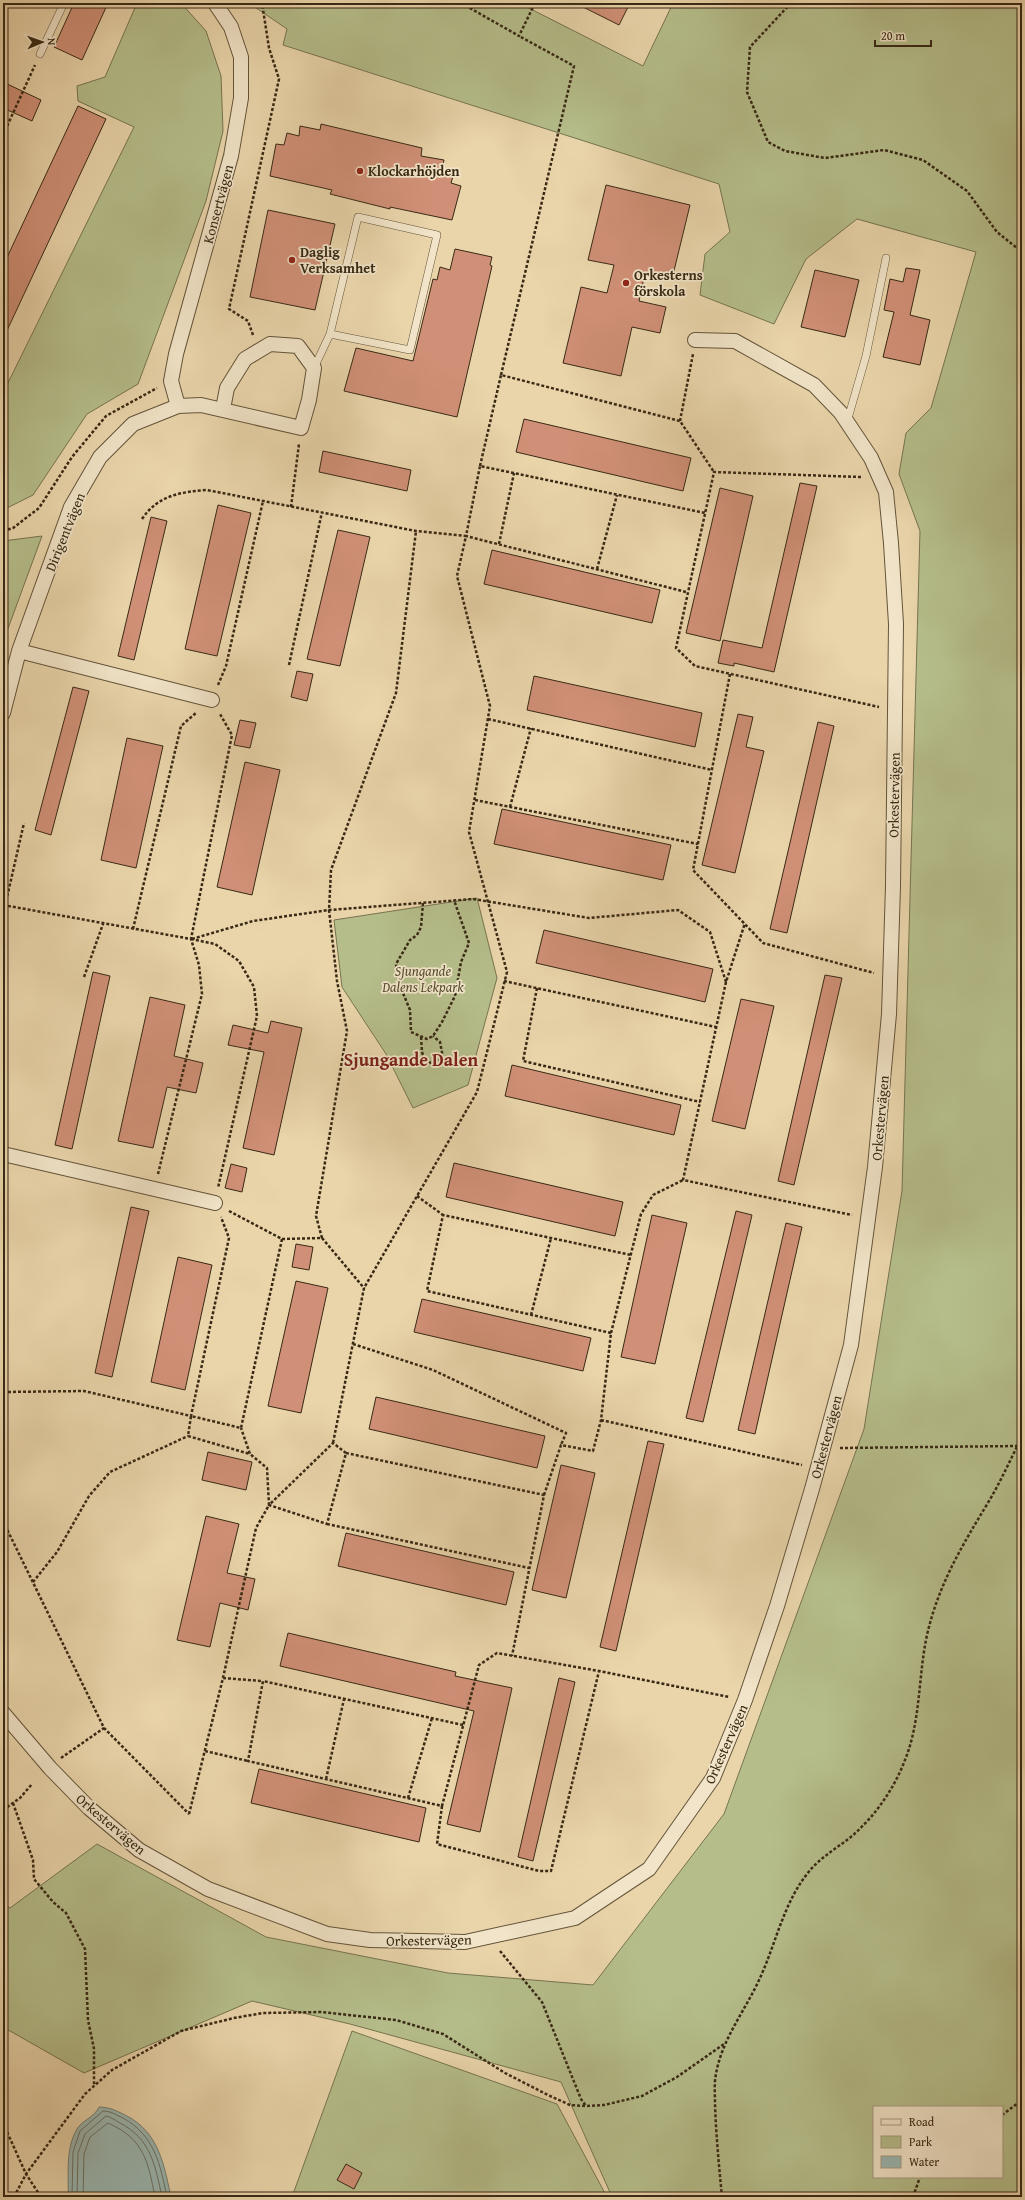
<svg xmlns="http://www.w3.org/2000/svg" width="1025" height="2200" font-family="'Gentium Book Plus',serif">
  <rect width="100%" height="100%" fill="#ead5ab"/>
  <filter id="stains"><feTurbulence type="fractalNoise" baseFrequency=".005" numOctaves="4"/><feColorMatrix values="0 0 0 0 .2 0 0 0 0 .09 0 0 0 0 .02 0 0 0 .5 -.17"/></filter>
  <radialGradient id="worn" r=".72"><stop offset=".6" stop-color="#630" stop-opacity="0"/><stop offset="1" stop-color="#630" stop-opacity=".3"/></radialGradient>
  <path fill="#b5be8b" stroke="#767450" fill-rule="evenodd" d="M137 3H181L206 31 221 76 223 131 206 201 138 384 87 414 33 495 3 510V393L134 127 78 101 77 86 105 77Z
    M249 3H519L643 66 673 3H1022V234L1017 235 1022 240V2197H612L561 2082 350 2024 252 2001 84 2073 3 2027V1904L10 1908 97 1844 266 1937 448 1973 593 1985 724 1814 864 1429 902 1191 920 531 899 474 906 433 931 408 976 252 857 219 806 259 774 324 700 295 705 254 730 232 719 184 283 45 287 29ZM874 2107H1002V2177H874Z
    M42 536 3 642V541Z
    M477 898 497 978 468 1085 413 1108 386 1054 342 987 334 920Z
    M352 2031 557 2104 607 2197H292Z"/>
  <path fill="#9ab7b2" stroke="#737e73" d="M99 2107C110 2107 117 2111 127 2116 159 2133 164 2165 171 2197H68C69 2175 65 2149 77 2129 82 2120 94 2118 99 2107Z"/>
  <g fill="none" stroke-linecap="round" stroke-linejoin="round">
    <path stroke="#697064" stroke-width="1" d="M72 2197 73 2152 80 2131 103 2111C111 2111 116 2115 123 2118 155 2136 160 2164 167 2197
      M77 2197 78 2153 85 2134 106 2116C111 2117 115 2120 120 2123 151 2139 155 2165 162 2197
      M83 2197 84 2154 90 2137 108 2123C144 2139 148 2161 155 2197"/>
  </g>
  <path fill="#d09077" stroke="#382915" d="M74 3H108L82 60 54 47Z
    M575 3H630L619 25Z
    M3 82 41 100 32 121 3 108Z
    M78 106 106 119 3 339V266Z
    M321 124 422 148 421 156 444 160 442 169 454 173 451 183 461 186 452 220 390 207V209L330 194 332 190 270 176 276 144 284 145 287 133 299 136 300 126 320 130Z
    M606 185 690 205 672 279 645 273 639 301 666 307 660 333 632 327 621 376 563 363 581 287 607 293 614 265 588 260Z
    M268 210 335 224 315 310 250 297Z
    M455 249 492 257 490 265 492 266 457 417 344 391 356 348 413 361 433 279 437 280 440 267 450 270Z
    M906 268 920 270 910 315 930 320 920 365 883 357 894 312 884 310 890 279 903 282Z
    M815 270 859 280 845 337 801 327Z
    M524 419 691 458 683 491 516 452Z
    M323 451 411 470 407 491 319 472Z
    M800 483 817 486 774 672 734 663V666L718 663 723 640 762 648Z
    M720 488 753 496 720 641 686 633Z
    M218 505 251 513 217 656 185 649Z
    M151 517 167 521 134 660 118 656Z
    M338 530 370 537 340 666 307 659Z
    M492 550 660 590 652 623 484 584Z
    M297 671 313 674 307 701 291 697Z
    M534 676 702 713 695 747 527 710Z
    M73 687 89 691 51 835 35 830Z
    M738 714 753 717 746 747 764 751 735 873 702 865Z
    M240 720 256 723 250 748 234 745Z
    M818 722 834 726 787 933 770 929Z
    M127 738 163 746 136 868 101 860Z
    M245 762 280 770 252 895 217 887Z
    M502 809 671 845 663 880 494 844Z
    M544 930 713 969 705 1002 536 963Z
    M93 972 110 976 72 1149 55 1145Z
    M825 975 842 978 794 1185 778 1181Z
    M150 997 185 1005 174 1056 203 1063 196 1093 167 1087 153 1148 118 1141Z
    M741 999 774 1006 745 1129 712 1121Z
    M271 1021 302 1028 274 1155 243 1148 264 1052 228 1045 233 1025 268 1033Z
    M512 1065 681 1105 674 1135 505 1096Z
    M454 1163 623 1202 615 1236 446 1197Z
    M231 1164 247 1168 242 1192 225 1188Z
    M131 1207 149 1211 112 1377 95 1373Z
    M736 1211 752 1215 703 1422 686 1418Z
    M652 1215 687 1223 655 1364 621 1357Z
    M786 1223 802 1227 755 1434 738 1430Z
    M296 1244 313 1247 309 1270 292 1267Z
    M178 1257 212 1265 185 1390 151 1382Z
    M296 1281 328 1288 301 1413 268 1406Z
    M422 1299 591 1338 583 1371 414 1332Z
    M376 1397 545 1436 537 1468 369 1429Z
    M648 1441 664 1444 616 1651 600 1647Z
    M208 1452 252 1462 246 1490 202 1480Z
    M561 1465 595 1473 566 1598 532 1590Z
    M206 1516 239 1524 227 1573 255 1579 248 1610 220 1603 210 1647 177 1640Z
    M346 1533 514 1572 506 1605 338 1566Z
    M288 1633 456 1672 455 1676 512 1688 480 1832 447 1824 474 1711 280 1666Z
    M559 1678 575 1682 533 1861 518 1857Z
    M259 1769 426 1808 419 1842 251 1803Z
    M346 2164 362 2173 354 2189 337 2180Z"/>
  <g fill="none" stroke-linecap="round" stroke-linejoin="round">
    <defs>
      <path id="lane" d="M40 54 64 3
        M314 368 330 334 358 217 437 235 410 350 330 334
        M847 422 866 356 886 258"/>
      <path id="street" d="M178 406 171 381 176 354 231 156 241 98V57L231 27 215 3
        M19 651 212 700
        M3 713 19 651 71 507 100 457 133 424 178 406 201 405 301 428 309 400 314 368 298 346 270 344 245 359 227 388 223 409
        M3 1154 215 1203
        M3 1713 50 1768 89 1808 139 1850 208 1889 327 1934 370 1940 465 1942 575 1918 649 1869 713 1778 745 1700 777 1606 812 1489 851 1345 875 1167 889 1014 893 886 896 624 891 543 886 492 871 458 841 413 814 385 735 341 695 340"/>
    </defs>
    <use href="#lane" stroke="#64543a" stroke-width="8"/>
    <use href="#street" stroke="#64543a" stroke-width="16"/>
    <path stroke="#382915" stroke-width="2.5" stroke-dasharray="3 2" stroke-linecap="butt" d="M461 3 519 36 535 3
      M791 3 750 47 747 92 768 142 785 151 825 158 884 150 923 160 967 191 997 232 1022 252
      M3 135 35 65
      M253 335 248 321 229 309 279 79 269 48 262 3
      M501 375 574 66 519 36
      M680 421 693 354
      M480 466 501 375 680 421 714 472
      M861 477 714 472 676 648 695 666 879 707
      M291 507 299 444
      M142 519C158 495 181 492 207 490L416 531 466 536 457 576 490 706 469 832 507 972 477 1092 364 1288
      M3 531 13 528 39 508 72 457 106 416 157 388
      M499 544 514 473
      M597 569 617 495
      M686 592 466 536 480 466 705 513
      M289 665 322 512
      M730 674 693 870 763 943 874 973
      M218 685 226 666 263 501
      M488 719 712 770
      M475 800 698 844
      M510 807 531 728
      M423 903 421 927 417 935 410 940 396 964 398 981 410 1010 411 1032 427 1039 433 1036 442 1022 455 996 461 962 469 943 454 900
      M3 905 191 939 232 735 220 714
      M5 906 24 823
      M133 929 181 726 197 712
      M191 939 215 944 239 961 254 987 257 1016 218 1188
      M192 939 253 921 329 910 473 899 589 918 678 910 710 932 726 982 745 923
      M84 977 103 924
      M504 981 716 1027
      M726 982 683 1180 852 1215
      M537 988 523 1061 700 1102
      M421 1037 422 1052 426 1064 443 1058 440 1042 433 1036
      M158 1174 202 994 199 965 191 939
      M417 1196 443 1215
      M229 1211 282 1239 241 1428 191 1416 188 1436 250 1454 241 1428
      M322 1238 316 1216 347 1031 337 981 329 910 331 870 396 693 416 531
      M282 1239 322 1238 364 1288 333 1443
      M531 1315 551 1238
      M611 1333 427 1291 443 1215 631 1255
      M353 1344 433 1370 566 1433 561 1445
      M3 1392 84 1391 191 1416 229 1238 221 1217
      M601 1420 802 1465
      M840 1448 1017 1446
      M346 1453 333 1443 269 1505 327 1524 346 1453 544 1495 512 1656
      M544 1495 561 1445 593 1451 601 1420 611 1333 641 1214 653 1195 683 1180
      M3 1521 104 1728 189 1814
      M327 1524 529 1568
      M33 1582 57 1552 89 1496 110 1472 188 1436
      M223 1678 262 1681
      M463 1725 263 1681 248 1761 442 1806 479 1665 497 1653 599 1671 729 1697
      M205 1751 248 1761
      M61 1758 104 1728
      M326 1779 344 1699
      M408 1798 432 1718
      M13 1803 33 1860 34 1879 53 1902 66 1913 85 1949 88 2020 94 2049V2086
      M442 1806 437 1844 539 1871H551L599 1671
      M3 1810 20 1798 32 1784
      M189 1814 223 1678 256 1528 269 1505 267 1468 250 1454
      M500 1951 542 2002 581 2099 586 2106
      M1002 2115 1022 2100
      M3 2123 26 2174 41 2197
      M14 2197 26 2174 85 2094 112 2070 181 2031 234 2018 263 2013 321 2012 396 2020 443 2034 505 2073 548 2095 570 2105 586 2106 604 2105 642 2096 677 2077 724 2044
      M722 2197C719 2166 716 2135 715 2104 715 2094 714 2083 716 2074 722 2039 745 2011 760 1978 776 1943 783 1905 807 1874 819 1858 836 1849 852 1836 875 1816 894 1789 905 1760 921 1720 918 1677 927 1635 939 1583 962 1546 989 1501 1001 1481 1011 1458 1022 1437
      M913 2197 920 2177"/>
    <use href="#lane" stroke="#f1e4c8" stroke-width="7"/>
    <use href="#street" stroke="#f1e4c8" stroke-width="14"/>
  </g>
  <g fill="#8f2418" stroke="#f1e4c8" stroke-width="1.5">
    <circle cx="360" cy="171" r="4"/>
    <circle cx="292" cy="260" r="4"/>
    <circle cx="626" cy="283" r="4"/>
  </g>
  <g text-anchor="middle" stroke-width="3.5" stroke-linejoin="round" paint-order="stroke">
    <g font-size="14" font-weight="bold" fill="#382915" stroke="#f1e4c8" text-anchor="start">
      <text x="368" y="176">Klockarhöjden</text>
      <text x="300" y="257">Daglig<tspan x="300" dy="16">Verksamhet</tspan></text>
      <text x="634" y="280">Orkesterns<tspan x="634" dy="16">förskola</tspan></text>
    </g>
    <g font-size="14" fill="#382915" stroke="#f1e4c8">
      <text transform="translate(218 204) rotate(-75)" y="5">Konsertvägen</text>
      <text transform="translate(65 532) rotate(-68)" y="5">Dirigentvägen</text>
      <text transform="translate(894 795) rotate(-89)" y="5">Orkestervägen</text>
      <text transform="translate(880 1118) rotate(-85)" y="5">Orkestervägen</text>
      <text transform="translate(826 1437) rotate(-75)" y="5">Orkestervägen</text>
      <text transform="translate(726 1744) rotate(-66)" y="5">Orkestervägen</text>
      <text transform="translate(111 1824) rotate(40)" y="5">Orkestervägen</text>
      <text transform="translate(429 1940) rotate(-1)" y="5">Orkestervägen</text>
    </g>
    <g font-size="14" font-style="italic" fill="#574e32" stroke="#f1e4c8">
      <text x="423" y="976">Sjungande<tspan x="423" dy="16">Dalens Lekpark</tspan></text>
    </g>
    <g font-size="18" font-weight="bold" fill="#7a1f14" stroke="#f1e4c8">
      <text x="411" y="1066">Sjungande Dalen</text>
    </g>
  </g>
  <rect width="1025" height="2200" fill="none" stroke="#ead5ab" stroke-width="16"/>
  <rect x="4" y="4" width="1017" height="2192" fill="none" stroke="#382915" stroke-width="2"/>
  <rect x="8" y="8" width="1009" height="2184" fill="none" stroke="#382915"/>
  <rect x="873" y="2106" width="130" height="72" fill="#f1e4c8" stroke="#a79980"/>
  <rect x="881" y="2119" width="20" height="6" fill="#f1e4c8" stroke="#a79980"/>
  <text x="909" y="2126" font-size="12" fill="#382915">Road</text>
  <rect x="881" y="2136" width="20" height="12" fill="#b5be8b" stroke="#a79980"/>
  <text x="909" y="2146" font-size="12" fill="#382915">Park</text>
  <rect x="881" y="2156" width="20" height="12" fill="#9ab7b2" stroke="#a79980"/>
  <text x="909" y="2166" font-size="12" fill="#382915">Water</text>
  <g transform="translate(42 42) rotate(88)" stroke="#f1e4c8" stroke-width="3" paint-order="stroke">
  <path d="M0-3L7 15L0 10L-7 15Z" fill="#382915"/>
  <text y="-6" font-size="11" font-weight="bold" text-anchor="middle" fill="#382915">N</text>
  </g>
  <path d="M875 40v6h56v-6" fill="none" stroke="#382915" stroke-width="2"/>
  <text x="881" y="40" font-size="12" fill="#382915" stroke="#f1e4c8" stroke-width="3" paint-order="stroke">20 m</text>
  <rect width="100%" height="100%" filter="url(#stains)"/>
  <rect width="100%" height="100%" fill="url(#worn)"/>
</svg>
